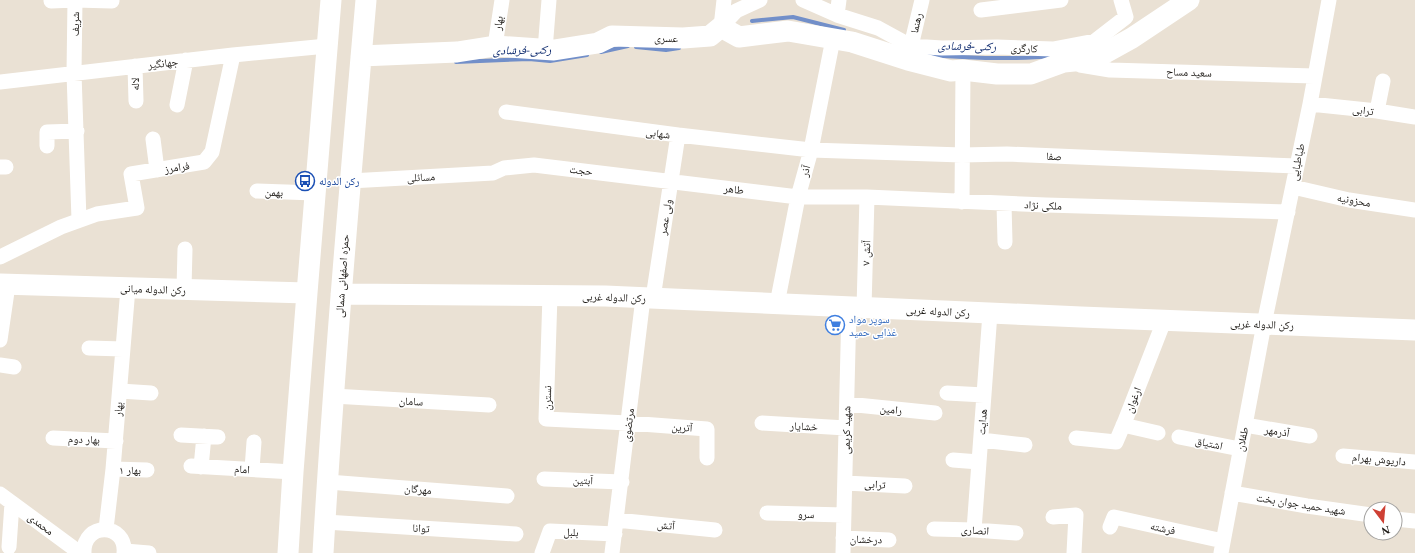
<svg xmlns="http://www.w3.org/2000/svg" width="1415" height="553" font-family="'Times New Roman','Noto Naskh Arabic',serif">
  <rect width="100%" height="100%" fill="#eae1d4"/>
  <g fill="none" stroke-linecap="round" stroke-linejoin="round">
    <path stroke="#728fc9" stroke-width="4" d="M752 21 793 17 844 30
      M636 47 666 50 679 48
      M601 52 628 46
      M927 55C968 58 1011 60 1052 56
      M456 62 529 59 550 61 587 55"/>
    <path stroke="#fff" stroke-width="15" d="M75 0 112 1
      M803 0 837 15 878 28 911 46 942 48 997 47 1053 49 1095 41 1126 17 1121 0
      M51 1 75 0 74 73 79 220
      M981 10 1061 0
      M837 15 839 0
      M721 27 736 11 760 0
      M721 27 724 0
      M495 46 502 0
      M911 46 922 0
      M545 50 549 0
      M1080 65 1110 70 1314 76
      M135 66 136 101
      M0 82 233 55 327 46
      M1310 104 1377 111 1415 117
      M177 105 186 60
      M1377 111 1383 81
      M506 112 678 135 811 150 962 155 1007 154 1297 166
      M153 139 157 170
      M47 146V132L77 131
      M0 167H6
      M350 181 493 173 504 168 534 165 798 197H867L1046 205 1288 212
      M1293 187 1349 200 1415 210
      M257 191 315 193
      M962 202 963 70
      M1004 204 1005 242
      M0 257 61 227 97 214 137 208 131 174 204 162 212 152 233 55
      M184 289 185 249
      M550 295 546 419 628 423 707 429V458
      M653 298 678 135
      M777 304 798 197 811 150 833 39
      M864 308 867 197
      M0 340 8 285
      M89 348 123 349
      M0 365 14 367
      M120 391 151 393
      M947 393 984 395
      M333 396 489 405
      M847 404 935 413
      M762 423 846 428
      M1123 425 1158 433
      M1245 425 1310 436
      M181 435 218 437
      M1179 437 1240 449
      M53 438 116 441
      M1076 438 1116 442 1125 421 1164 321
      M981 440 1025 445
      M1343 456 1415 462
      M953 460 979 462
      M191 466 293 472
      M201 467 204 436
      M113 469 147 470
      M252 469 254 442
      M544 479 622 482
      M328 482 507 496
      M845 483 905 486
      M1232 493 1307 506 1371 515
      M0 494 76 550 82 553
      M767 513 844 515
      M1053 517 1076 515 1074 553
      M1395 519 1415 521
      M616 520 715 530
      M325 522 516 534
      M1110 527 1114 517 1223 541
      M106 529 113 469 128 288
      M934 529 974 530 1016 533
      M974 530 990 313
      M843 538 889 540
      M9 547 12 503
      M125 551 149 553
      M84 553C83 521 127 523 124 553
      M542 553 550 531 615 534
      M612 553 643 298
      M843 553 849 307
      M1221 553 1264 324 1310 104 1329 0"/>
    <path stroke="#fff" stroke-width="21" d="M361 56 457 52 495 46 554 50 598 43 612 36 683 38 710 36 721 27 739 37 788 31 852 42 908 60 951 71 963 70 997 74H1031L1064 62 1094 59 1132 38 1189 0
      M0 284 307 293
      M341 294 605 296 1081 317 1415 330
      M288 553 293 472 307 293 331 0
      M323 553C334 368 350 184 366 0"/>
  </g>
  <defs>
    <symbol id="bus-ring" viewBox="-11 -11 22 22"><circle r="9.5" fill="#fff" stroke="#1a4fb4" stroke-width="1.5"/><path d="M-5-6H5V4H4V6H2V4H-2V6H-4V4H-5ZM-3.5-4V0h7V-4ZM-3.5 1.2v1.5H-2V1.2ZM2 1.2v1.5H3.5V1.2Z" fill="#1a4fb4"/></symbol>
    <symbol id="supermarket-ring" viewBox="-11 -11 22 22"><circle r="9.5" fill="#fff" stroke="#3f7fe0" stroke-width="1.5"/><path d="M-6-5.5h2.5l.6 2H6L4.5 2H-2.5L-4.4-4H-6ZM-1.5 3.2a1.3 1.3 0 1 0 .1 0ZM3 3.2a1.3 1.3 0 1 0 .1 0Z" fill="#3f7fe0"/></symbol>
  </defs>
  <g fill-rule="evenodd">
    <use href="#bus-ring" x="294" y="170" width="22" height="22"/>
    <use href="#supermarket-ring" x="824" y="314" width="22" height="22"/>
  </g>
  <g text-anchor="middle" stroke-width="3" stroke-linejoin="round" paint-order="stroke">
    <g font-size="11" fill="#1c1915" stroke="#fff">
      <text transform="translate(498 23) rotate(-81)" y="4">بهار</text>
      <text transform="translate(916 23) rotate(-78)" y="4">رهنما</text>
      <text transform="translate(75 24) rotate(-89)" y="4">شریف</text>
      <text transform="translate(666 38) rotate(1)" y="4">عسری</text>
      <text transform="translate(1024 48) rotate(2)" y="4">کارگری</text>
      <text transform="translate(163 63) rotate(-6)" y="4">جهانگیر</text>
      <text transform="translate(1189 72) rotate(2)" y="4">سعید مساح</text>
      <text transform="translate(135 84) rotate(-91)" y="4">لاله</text>
      <text transform="translate(1363 110) rotate(6)" y="4">ترابی</text>
      <text transform="translate(658 133) rotate(8)" y="4">شهابی</text>
      <text transform="translate(1054 156) rotate(2)" y="4">صفا</text>
      <text transform="translate(1297 162) rotate(-79)" y="4">طباطبایی</text>
      <text transform="translate(177 167) rotate(-9)" y="4">فرامرز</text>
      <text transform="translate(581 170) rotate(6)" y="4">حجت</text>
      <text transform="translate(805 171) rotate(-75)" y="4">آذر</text>
      <text transform="translate(421 177) rotate(-3)" y="4">مسائلی</text>
      <text transform="translate(734 189) rotate(7)" y="4">طاهر</text>
      <text transform="translate(274 192) rotate(2)" y="4">بهمن</text>
      <text transform="translate(1354 200) rotate(10)" y="4">محزونیه</text>
      <text transform="translate(1043 205) rotate(2)" y="4">ملکی نژاد</text>
      <text transform="translate(665 217) rotate(-81)" y="4">ولی عصر</text>
      <text transform="translate(866 253) rotate(-88)" y="4">آتش ۷</text>
      <text transform="translate(342 276) rotate(-86)" y="4">حمزه اصفهانی شمالی</text>
      <text transform="translate(153 289) rotate(2)" y="4">رکن الدوله میانی</text>
      <text transform="translate(614 297) rotate(2)" y="4">رکن الدوله غربی</text>
      <text transform="translate(938 311) rotate(3)" y="4">رکن الدوله غربی</text>
      <text transform="translate(1262 324) rotate(2)" y="4">رکن الدوله غربی</text>
      <text transform="translate(547 398) rotate(-88)" y="4">نسترن</text>
      <text transform="translate(1133 400) rotate(-69)" y="4">ارغوان</text>
      <text transform="translate(411 401) rotate(3)" y="4">سامان</text>
      <text transform="translate(118 409) rotate(-85)" y="4">بهار</text>
      <text transform="translate(891 409) rotate(6)" y="4">رامین</text>
      <text transform="translate(982 422) rotate(-86)" y="4">هدایت</text>
      <text transform="translate(628 425) rotate(-83)" y="4">مرتضوی</text>
      <text transform="translate(804 426) rotate(3)" y="4">خشایار</text>
      <text transform="translate(682 427) rotate(4)" y="4">آترین</text>
      <text transform="translate(846 430) rotate(-89)" y="4">شهید کریمی</text>
      <text transform="translate(1277 431) rotate(9)" y="4">آذرمهر</text>
      <text transform="translate(84 439) rotate(2)" y="4">بهار دوم</text>
      <text transform="translate(1242 439) rotate(-79)" y="4">طفلان</text>
      <text transform="translate(1209 443) rotate(12)" y="4">اشتیاق</text>
      <text transform="translate(1379 459) rotate(5)" y="4">داریوش بهرام</text>
      <text transform="translate(242 469) rotate(3)" y="4">امام</text>
      <text x="130" y="474">بهار ۱</text>
      <text transform="translate(583 480) rotate(2)" y="4">آبتین</text>
      <text transform="translate(875 484) rotate(3)" y="4">ترابی</text>
      <text transform="translate(418 489) rotate(5)" y="4">مهرگان</text>
      <text transform="translate(1301 504) rotate(9)" y="4">شهید حمید جوان بخت</text>
      <text transform="translate(806 514) rotate(2)" y="4">سرو</text>
      <text transform="translate(41 524) rotate(37)" y="4">محمدی</text>
      <text transform="translate(666 525) rotate(6)" y="4">آتش</text>
      <text transform="translate(421 528) rotate(3)" y="4">توانا</text>
      <text transform="translate(1163 528) rotate(12)" y="4">فرشته</text>
      <text transform="translate(975 530) rotate(3)" y="4">انصاری</text>
      <text transform="translate(571 532) rotate(2)" y="4">بلبل</text>
      <text transform="translate(866 539) rotate(1)" y="4">درخشان</text>
    </g>
    <g font-size="11" fill="#164399" stroke="#fff" text-anchor="start">
      <text x="319" y="185">رکن الدوله</text>
    </g>
    <g font-size="11" fill="#366cbe" stroke="#fff" text-anchor="start">
      <text x="849" y="323">سوپر مواد<tspan x="849" dy="13">غذایی حمید</tspan></text>
    </g>
    <g font-size="12" font-style="italic" fill="#0c296d" stroke="#fff">
      <text transform="translate(967 46) rotate(1)" y="4">رکنی-فرشادی</text>
      <text transform="translate(522 50) rotate(-1)" y="4">رکنی-فرشادی</text>
    </g>
  </g>
  <g transform="translate(1383 521) rotate(164)"><circle r="19" fill="#ffffff" stroke="#a4a3a1"/>
  <path d="M0-3L7 15L0 10L-7 15Z" fill="#ce4034"/>
  <text y="-6" font-size="11" font-weight="bold" text-anchor="middle" fill="#1c1915">N</text>
  </g>
</svg>
